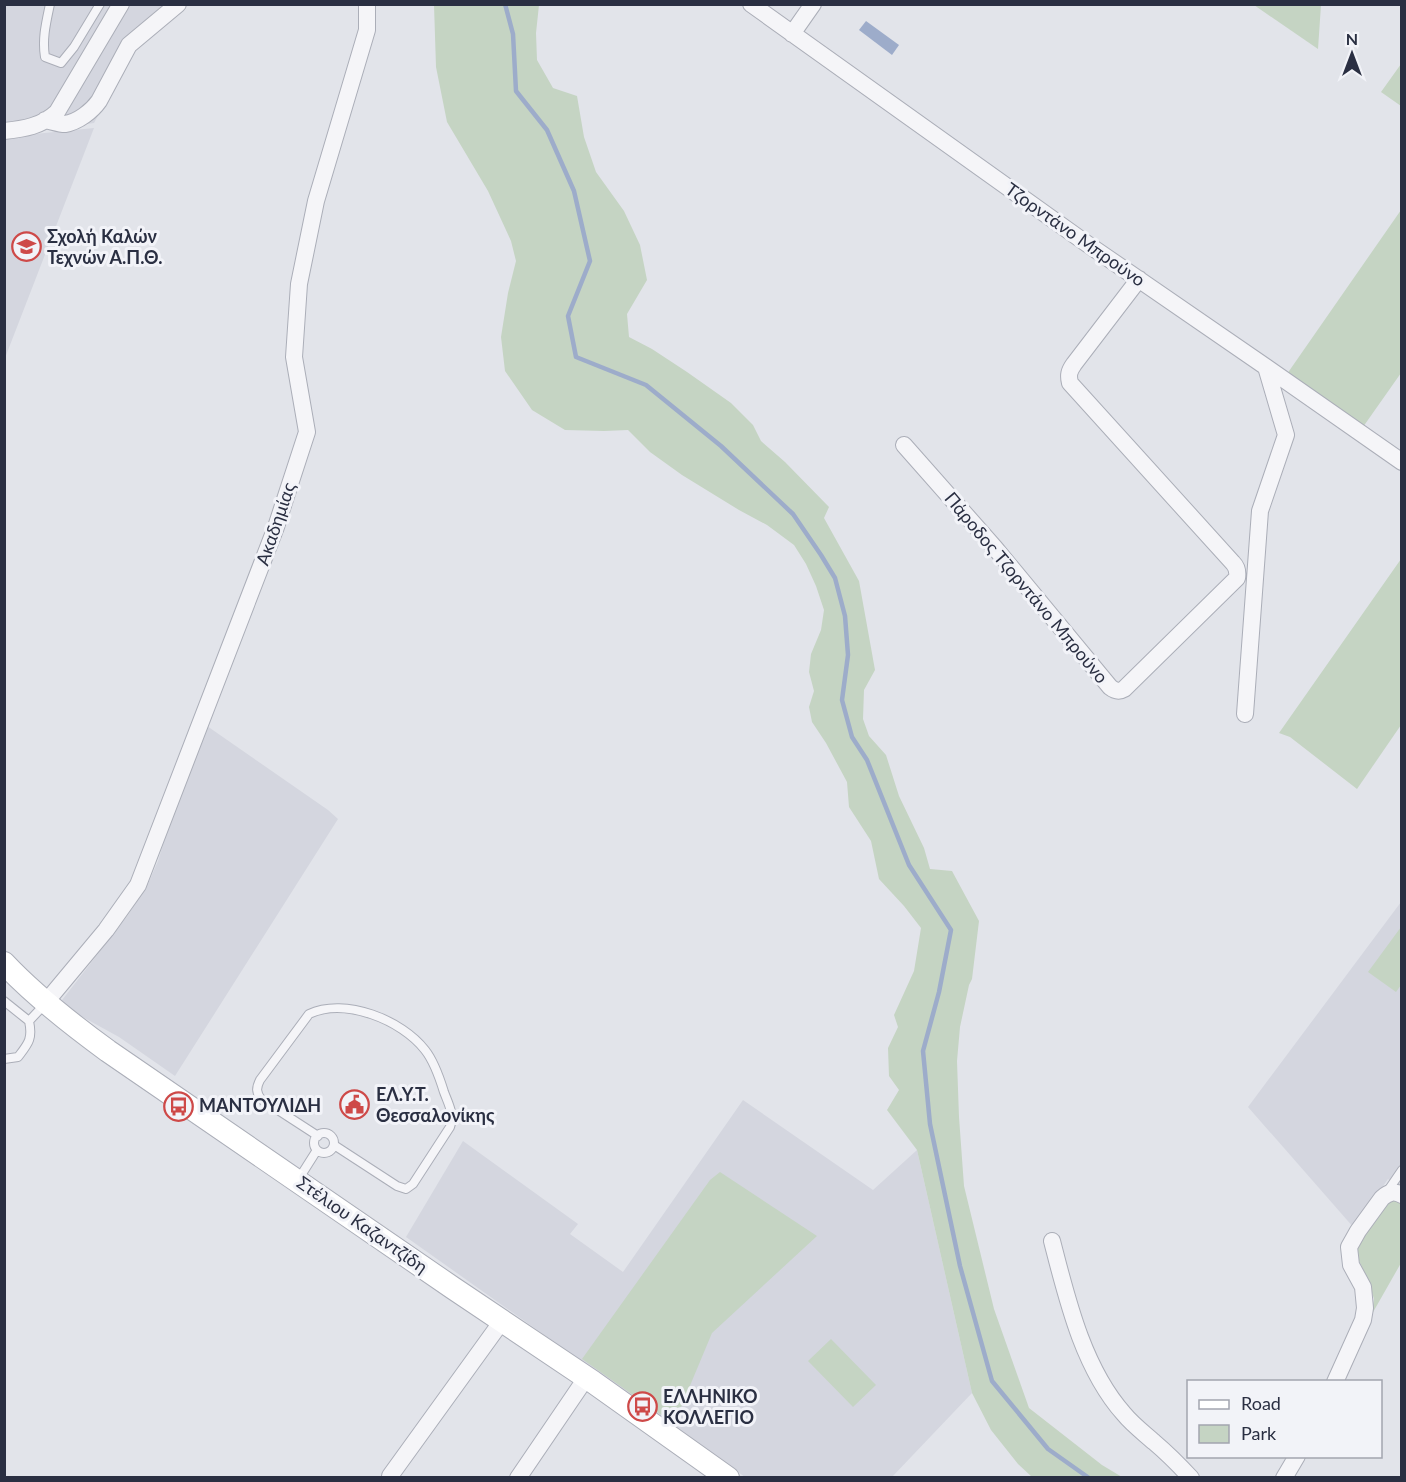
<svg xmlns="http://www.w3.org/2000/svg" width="1406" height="1482" font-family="Lato,sans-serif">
  <rect width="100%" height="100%" fill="#e2e4ea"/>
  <path fill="#d4d6df" d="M5 5H185L135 46 94 123 65 127 5 126Z
    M94 128 5 358V137Z
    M207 726 328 810 338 819 175 1076 119 1037 59 1004 128 915 148 884 158 861 173 812Z
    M1401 902V1188L1388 1179 1354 1228 1248 1107Z
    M743 1100 873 1190 917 1150 972 1393 892 1477H745L406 1237 463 1141 578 1224 570 1234 623 1272Z"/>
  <path fill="#c5d4c3" d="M434 5H539L536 33 537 60 553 88 577 96 584 137 596 172 624 211 640 245 647 280 627 314 629 337 652 349 687 372 731 403 753 425 761 441 785 462 829 507 824 518 859 581 875 670 864 690 863 719 869 736 886 755 899 796 924 848 930 869 952 871 979 921 972 979 969 985 960 1027 957 1061 959 1117 964 1186 994 1309 1029 1408 1102 1465 1122 1477H1032L1018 1464 991 1430 972 1393 917 1150 887 1110 899 1090 889 1076 888 1048 898 1027 894 1015 914 971 921 928 904 906 879 879 871 841 849 807 847 782 826 743 812 722 809 707 814 691 809 672 811 654 821 630 824 610 816 586 806 564 794 545 767 525 739 510 682 475 650 452 628 430 604 431 565 430 532 410 505 371 501 337 508 293 516 261 511 241 488 191 447 122 436 67Z
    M1254 5H1321L1318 49Z
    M1401 64 1402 106H1401L1381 92Z
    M1401 210V373L1363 427 1287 374Z
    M1401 559V725L1357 789 1290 737 1279 733Z
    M1401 927V985L1396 992 1368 972Z
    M720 1172 817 1236 712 1333 674 1424 582 1359 710 1180Z
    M1401 1200V1263L1372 1314 1374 1299 1369 1283 1357 1256 1355 1246 1387 1201Z
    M831 1339 876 1385 853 1407 808 1361Z"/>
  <path fill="#9dacca" d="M866 21 899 45 892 55 859 30Z"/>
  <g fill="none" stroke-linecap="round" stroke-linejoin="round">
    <path stroke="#9dacca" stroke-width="4.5" d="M505 4 513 34 516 91 547 130 574 191 590 261 568 316 576 357 646 385 721 446 793 514 821 555 835 578 845 616 848 655 842 700 852 737 867 760 909 865 951 930 939 992 923 1051 930 1124 960 1266 992 1381 1048 1449 1089 1478"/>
    <defs>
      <path id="lane" d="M50 4C46 23 42 39 45 57L61 63 74 47 100 4
        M4 1001 29 1021C33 1039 28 1044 18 1057L4 1059
        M29 1021 45 1004
        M314 1143a10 10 0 1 1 20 0a10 10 0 1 1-20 0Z
        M318 1136 261 1099C256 1092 256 1088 260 1080L309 1014C345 997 402 1020 425 1050 433 1060 440 1079 444 1092 448 1103 455 1115 450 1127L413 1184 406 1189 397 1186 334 1145
        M298 1180 317 1150
        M1387 1192 1402 1170"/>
      <path id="street" d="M751 4 1083 241 1266 367 1402 462
        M792 34 813 4
        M45 120C51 121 59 124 65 124 78 122 92 111 99 101L129 45 178 4
        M4 131C24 129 42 126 57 112L121 4
        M904 445 995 548 1110 687C1115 691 1119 692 1124 689L1237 578C1238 572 1237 567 1233 563L1070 383C1068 375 1069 371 1074 364L1139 279
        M1245 714 1260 511 1286 435 1266 367
        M46 1002 106 930 138 885 276 527 307 432 294 357 299 284 316 201 367 30V4
        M1052 1241C1067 1299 1083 1368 1124 1414 1133 1425 1144 1433 1154 1442 1167 1453 1179 1465 1191 1478
        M1335 1382 1363 1320 1365 1308 1363 1287 1351 1265 1349 1247 1358 1231 1382 1198C1389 1192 1394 1191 1402 1195
        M390 1476 502 1321
        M518 1478 586 1378
        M1284 1478 1297 1456"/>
      <path id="secondary" d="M4 963C35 996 71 1024 108 1051L453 1288 593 1382 728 1478"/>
    </defs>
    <use href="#lane" stroke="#abaeb8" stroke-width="10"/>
    <use href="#street" stroke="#abaeb8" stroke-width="18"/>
    <use href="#secondary" stroke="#abaeb8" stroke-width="24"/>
    <use href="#lane" stroke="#f5f5f8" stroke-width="8"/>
    <use href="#street" stroke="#f5f5f8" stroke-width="16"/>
    <use href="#secondary" stroke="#fff" stroke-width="22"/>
  </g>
  <defs>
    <symbol id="university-ring" viewBox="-11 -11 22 22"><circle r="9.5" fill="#f2f3f8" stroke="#ce4948" stroke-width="1.5"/><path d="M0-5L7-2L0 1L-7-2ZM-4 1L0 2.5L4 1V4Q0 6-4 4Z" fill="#ce4948"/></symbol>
    <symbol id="civic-ring" viewBox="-11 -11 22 22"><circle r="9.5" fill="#f2f3f8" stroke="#ce4948" stroke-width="1.5"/><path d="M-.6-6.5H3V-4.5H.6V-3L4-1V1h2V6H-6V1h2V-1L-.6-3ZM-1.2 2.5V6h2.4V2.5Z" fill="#ce4948"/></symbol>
    <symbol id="bus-ring" viewBox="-11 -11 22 22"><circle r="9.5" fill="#f2f3f8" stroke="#ce4948" stroke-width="1.5"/><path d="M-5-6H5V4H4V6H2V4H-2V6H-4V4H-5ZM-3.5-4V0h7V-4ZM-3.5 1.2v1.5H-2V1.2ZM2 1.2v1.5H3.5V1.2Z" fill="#ce4948"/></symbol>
  </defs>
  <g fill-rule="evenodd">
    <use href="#university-ring" x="10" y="230" width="33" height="33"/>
    <use href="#civic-ring" x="338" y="1088" width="33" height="33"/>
    <use href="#bus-ring" x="162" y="1090" width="33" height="33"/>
    <use href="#bus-ring" x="626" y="1390" width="33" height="33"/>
  </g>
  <g text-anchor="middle" stroke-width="6" stroke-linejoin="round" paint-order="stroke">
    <g font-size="18" fill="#2a2f42" stroke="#f2f3f8">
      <text transform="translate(1075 235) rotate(35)" y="6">Τζορντάνο Μπρούνο</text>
      <text transform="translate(276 524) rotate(-71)" y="6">Ακαδημίας</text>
      <text transform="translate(1026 588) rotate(50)" y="6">Πάροδος Τζορντάνο Μπρούνο</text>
      <text transform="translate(362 1225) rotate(35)" y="6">Στέλιου Καζαντζίδη</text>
    </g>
    <g font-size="18" font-weight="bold" fill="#2a2f42" stroke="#f2f3f8" text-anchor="start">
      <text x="47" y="243">Σχολή Καλών<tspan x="47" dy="21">Τεχνών Α.Π.Θ.</tspan></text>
      <text x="376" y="1101">ΕΛ.Υ.Τ.<tspan x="376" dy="21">Θεσσαλονίκης</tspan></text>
      <text x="199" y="1112">ΜΑΝΤΟΥΛΙΔΗ</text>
      <text x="663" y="1403">ΕΛΛΗΝΙΚΟ<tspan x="663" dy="21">ΚΟΛΛΕΓΙΟ</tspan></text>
    </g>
  </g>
  <rect width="1406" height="1482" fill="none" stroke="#2a2f42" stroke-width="12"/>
  <rect x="1187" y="1380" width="195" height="78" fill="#f2f3f8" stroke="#a2a5af" stroke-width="1.5"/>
  <rect x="1199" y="1400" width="30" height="9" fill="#ffffff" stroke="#a2a5af" stroke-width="1.5"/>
  <text x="1241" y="1410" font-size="18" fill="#2a2f42">Road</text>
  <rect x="1199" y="1425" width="30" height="18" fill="#c5d4c3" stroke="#a2a5af" stroke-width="1.5"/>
  <text x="1241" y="1440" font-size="18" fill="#2a2f42">Park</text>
  <g transform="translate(1352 54)" stroke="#f2f3f8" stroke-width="4.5" paint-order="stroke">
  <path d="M0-4.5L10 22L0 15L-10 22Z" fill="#2a2f42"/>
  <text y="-9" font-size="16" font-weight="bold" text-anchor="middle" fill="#2a2f42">N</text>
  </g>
</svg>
